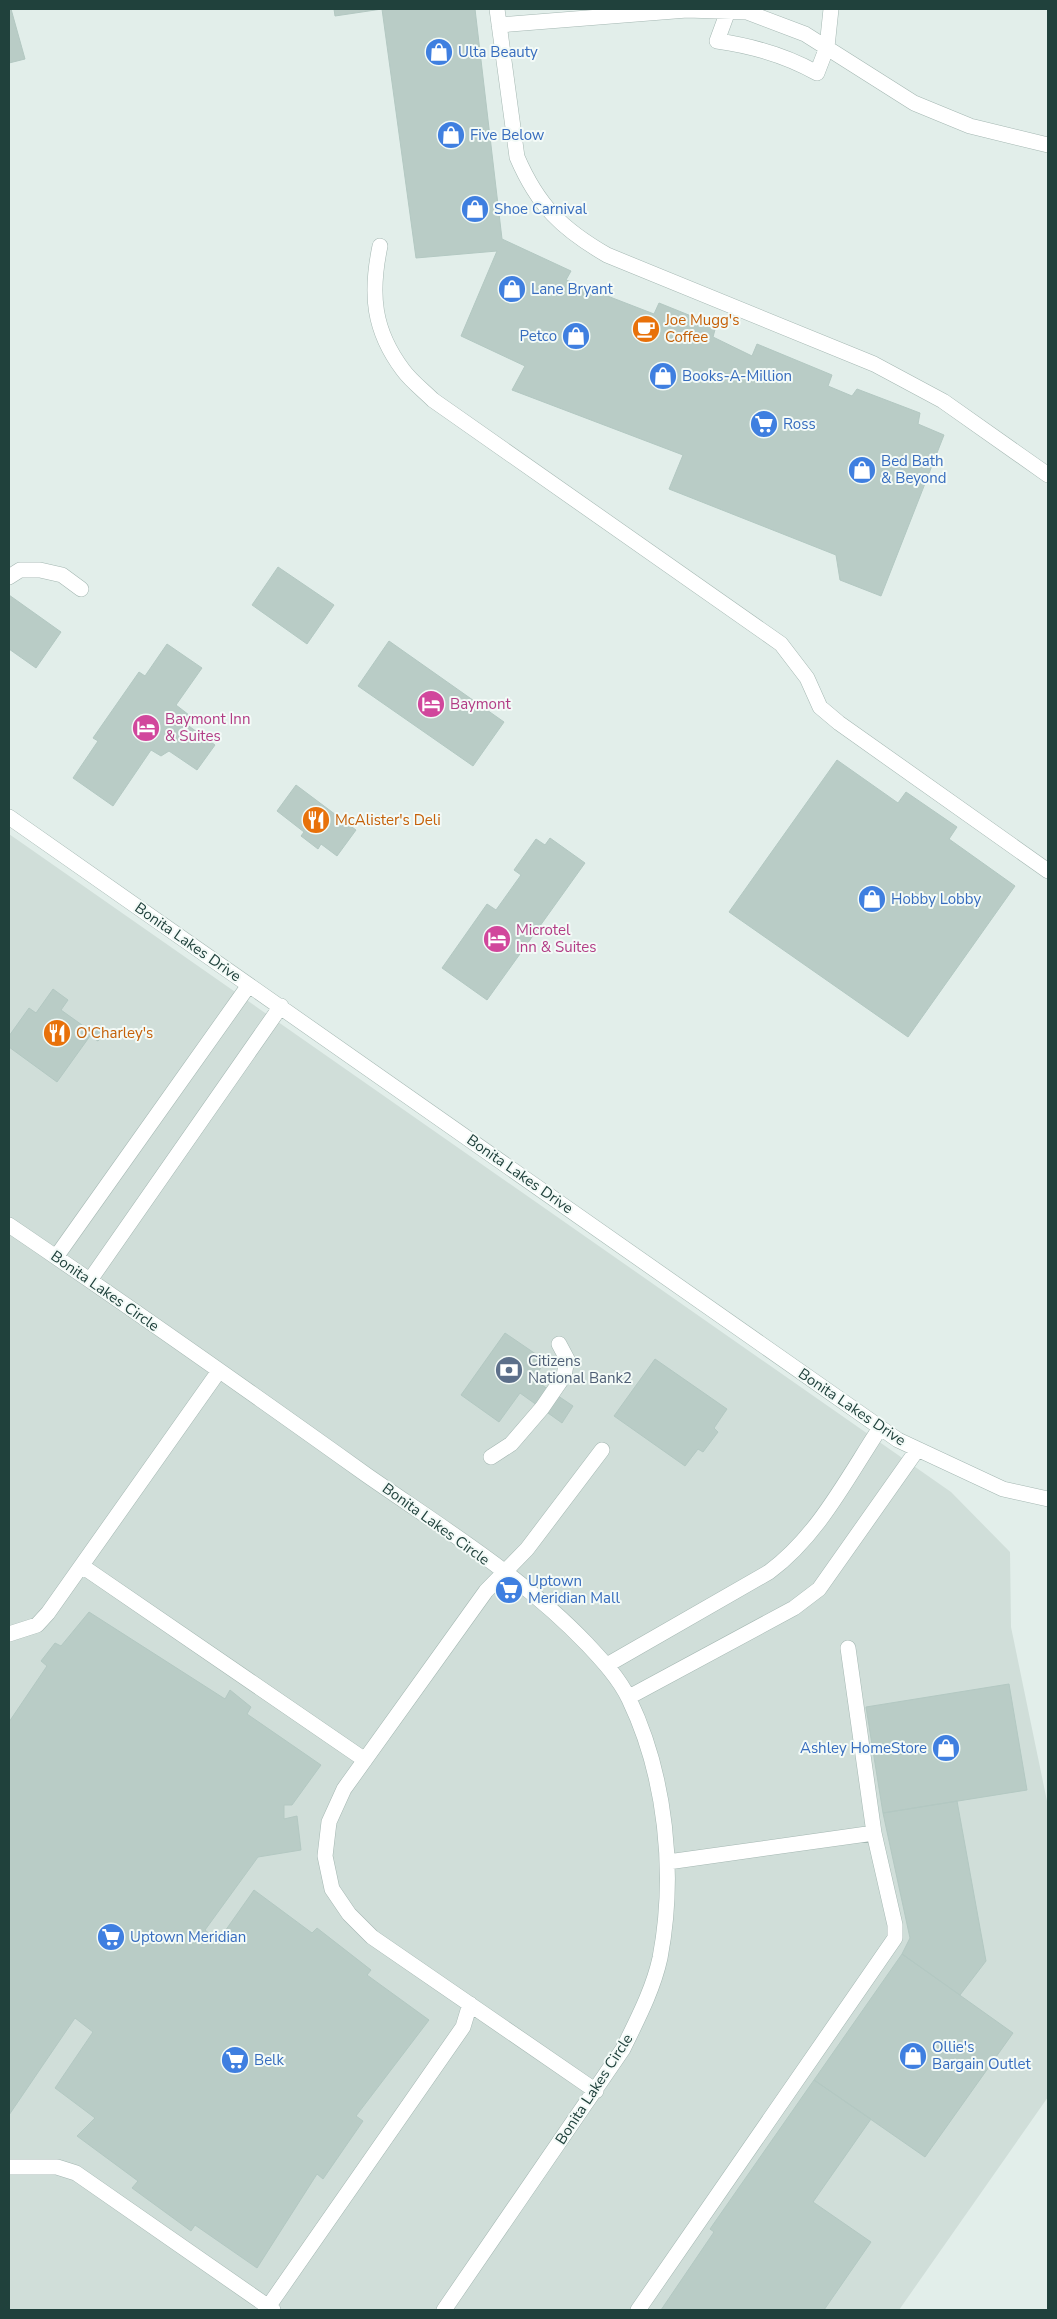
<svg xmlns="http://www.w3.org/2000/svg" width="1057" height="2319" font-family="'Nunito Sans',sans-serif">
  <rect width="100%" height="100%" fill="#e2eeea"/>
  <path fill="#d0ded9" d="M9 834 951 1492 1010 1552 1011 1627 1048 1806V2097L899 2310H9Z"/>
  <path fill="#b9ccc6" stroke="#b3c8c2" d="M9 9H11L25 59 9 63Z
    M334 9H382L335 16Z
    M382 9H475L502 239 571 271 566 280 654 314 659 303 716 326 713 337 752 356 757 344 832 375 828 386 852 396 857 389 920 413 918 424 944 435 881 596 840 580 836 555 669 489 683 455 512 390 525 366 461 336 497 251 416 258Z
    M278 567 334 605 307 644 252 605Z
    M9 595 61 632 36 668 9 649Z
    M389 641 504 722 473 766 358 686Z
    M167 644 202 668 176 705 189 715 186 724 215 745 197 770 169 751 161 756 151 750 113 806 73 778 98 741 93 738 139 672 145 676Z
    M837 760 898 803 906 792 957 827 949 839 1015 886 908 1037 729 912Z
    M296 785 356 830 337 856 321 844 318 849 301 836 304 832 277 811Z
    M550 838 585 863 487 1000 442 968 487 904 496 910 521 875 514 870 536 839 545 845Z
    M53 989 68 1000 61 1010 89 1030 97 1025 106 1031 98 1041 90 1036 57 1082 9 1047V1036L29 1008 36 1013Z
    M505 1333 546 1361 533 1379 573 1406 562 1423 520 1393 499 1422 461 1395Z
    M655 1359 727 1409 714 1428 718 1432 703 1452 698 1449 685 1466 614 1416Z
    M89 1612 225 1699 230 1690 251 1707 247 1714 321 1765 292 1805H284V1819L297 1816 301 1850 258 1857 205 1930 218 1941 254 1890 312 1933 317 1928 371 1970 367 1975 429 2020 356 2116 363 2121 323 2179 317 2174 257 2268 195 2225 191 2231 132 2188 138 2181 77 2136 95 2118 55 2088 93 2032 75 2018 9 2115V1722L47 1666 41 1661 55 1643 61 1646Z
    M1009 1684 1027 1790 883 1813 866 1707Z
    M957 1801 986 1961 960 1995 902 1954 910 1938 883 1813Z
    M902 1954 1013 2033 925 2157 814 2080Z
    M814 2080 871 2119 813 2202 871 2242 824 2310H661L714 2232 710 2229Z"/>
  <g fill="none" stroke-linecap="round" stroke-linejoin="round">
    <defs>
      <path id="minor" d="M497 9 517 157C538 206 562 229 607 255L874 364 943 401 1048 475
        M728 11 717 41C753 46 785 55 817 73L827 47 831 9
        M499 25 687 10 747 12 805 34 914 103 970 126 1048 145
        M380 246C370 294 373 330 403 370 411 381 423 390 433 400L781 644 807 678 820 707 839 723 1048 871
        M9 577 20 570H40L62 575 81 589
        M9 817 898 1440 1003 1489 1048 1499
        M9 1225C130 1307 249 1391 368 1476 443 1528 524 1578 587 1644 602 1660 619 1678 629 1699 666 1776 676 1874 660 1958 653 1990 637 2020 623 2049L444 2310
        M56 1257 249 985
        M90 1280 281 1006
        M491 1457 511 1444 542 1408 564 1376 567 1359 559 1344
        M82 1566 365 1760
        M9 1634 37 1625 48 1613 219 1371
        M607 1665 769 1572C818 1536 847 1478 880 1428
        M629 1697 794 1608 819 1589 917 1450
        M668 1862 874 1833
        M596 2091 372 1937 349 1914 332 1889 325 1856 329 1822 344 1789 486 1591 527 1549 602 1450
        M9 2167H57L76 2173 273 2310
        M268 2307 463 2027 470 2004
        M638 2310 895 1938V1925L874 1833 848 1648"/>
    </defs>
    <use href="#minor" stroke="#a4b7b2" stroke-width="16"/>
    <use href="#minor" stroke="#fff" stroke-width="15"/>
  </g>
  <defs>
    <symbol id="shop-disc" viewBox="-11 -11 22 22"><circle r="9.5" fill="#3f7fe0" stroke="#f3faf7"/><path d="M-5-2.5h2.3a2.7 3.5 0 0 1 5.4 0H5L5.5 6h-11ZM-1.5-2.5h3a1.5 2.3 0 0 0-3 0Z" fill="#fff"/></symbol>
    <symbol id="cafe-disc" viewBox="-11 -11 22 22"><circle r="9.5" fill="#e8710a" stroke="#f3faf7"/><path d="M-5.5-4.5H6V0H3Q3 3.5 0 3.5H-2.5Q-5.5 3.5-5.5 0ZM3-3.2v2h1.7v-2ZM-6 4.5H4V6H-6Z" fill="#fff"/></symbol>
    <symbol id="supermarket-disc" viewBox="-11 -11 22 22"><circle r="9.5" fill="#3f7fe0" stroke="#f3faf7"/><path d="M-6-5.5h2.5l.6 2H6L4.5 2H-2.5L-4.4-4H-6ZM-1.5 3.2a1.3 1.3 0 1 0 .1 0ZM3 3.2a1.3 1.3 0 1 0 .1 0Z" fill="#fff"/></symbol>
    <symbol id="hotel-disc" viewBox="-11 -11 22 22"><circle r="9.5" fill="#d1479c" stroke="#f3faf7"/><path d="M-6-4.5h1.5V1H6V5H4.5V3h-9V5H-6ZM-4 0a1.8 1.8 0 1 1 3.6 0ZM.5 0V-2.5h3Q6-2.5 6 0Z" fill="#fff"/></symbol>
    <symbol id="restaurant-disc" viewBox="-11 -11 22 22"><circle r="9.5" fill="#e8710a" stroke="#f3faf7"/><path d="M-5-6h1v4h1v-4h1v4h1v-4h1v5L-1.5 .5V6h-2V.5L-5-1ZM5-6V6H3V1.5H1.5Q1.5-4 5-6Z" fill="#fff"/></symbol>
    <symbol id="bank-disc" viewBox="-11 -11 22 22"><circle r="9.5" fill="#5c6f8a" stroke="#f3faf7"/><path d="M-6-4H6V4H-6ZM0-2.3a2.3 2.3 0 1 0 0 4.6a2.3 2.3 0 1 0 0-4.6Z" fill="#fff"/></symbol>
  </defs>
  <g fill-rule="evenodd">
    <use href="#shop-disc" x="423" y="36" width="32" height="32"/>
    <use href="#shop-disc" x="435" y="119" width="32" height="32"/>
    <use href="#shop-disc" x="459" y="193" width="32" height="32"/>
    <use href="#shop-disc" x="496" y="273" width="32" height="32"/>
    <use href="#cafe-disc" x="630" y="313" width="32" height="32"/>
    <use href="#shop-disc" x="560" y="320" width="32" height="32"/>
    <use href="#shop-disc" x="647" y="360" width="32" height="32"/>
    <use href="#supermarket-disc" x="748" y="408" width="32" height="32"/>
    <use href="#shop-disc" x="846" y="454" width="32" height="32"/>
    <use href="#hotel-disc" x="415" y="688" width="32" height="32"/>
    <use href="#hotel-disc" x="130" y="712" width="32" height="32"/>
    <use href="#restaurant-disc" x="300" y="804" width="32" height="32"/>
    <use href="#shop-disc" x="856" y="883" width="32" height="32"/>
    <use href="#hotel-disc" x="481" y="923" width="32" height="32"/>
    <use href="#restaurant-disc" x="41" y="1017" width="32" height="32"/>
    <use href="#bank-disc" x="493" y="1354" width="32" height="32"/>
    <use href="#supermarket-disc" x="493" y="1574" width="32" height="32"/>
    <use href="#shop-disc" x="930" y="1732" width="32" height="32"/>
    <use href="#supermarket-disc" x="95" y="1921" width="32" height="32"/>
    <use href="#shop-disc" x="897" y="2040" width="32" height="32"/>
    <use href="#supermarket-disc" x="219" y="2044" width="32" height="32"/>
  </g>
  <g text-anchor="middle" stroke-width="4" stroke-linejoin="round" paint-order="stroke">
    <g font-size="15" fill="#366cbe" stroke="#f3faf7" text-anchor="start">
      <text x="458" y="57">Ulta Beauty</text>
      <text x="470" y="140">Five Below</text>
      <text x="494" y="214">Shoe Carnival</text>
      <text x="531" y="294">Lane Bryant</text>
      <text x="557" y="341" text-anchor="end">Petco</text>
      <text x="682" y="381">Books-A-Million</text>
      <text x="783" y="429">Ross</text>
      <text x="881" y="466">Bed Bath<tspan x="881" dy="17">&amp; Beyond</tspan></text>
      <text x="891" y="904">Hobby Lobby</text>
      <text x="528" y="1586">Uptown<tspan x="528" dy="17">Meridian Mall</tspan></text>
      <text x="927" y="1753" text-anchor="end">Ashley HomeStore</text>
      <text x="130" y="1942">Uptown Meridian</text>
      <text x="932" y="2052">Ollie's<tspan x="932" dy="17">Bargain Outlet</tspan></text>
      <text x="254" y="2065">Belk</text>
    </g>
    <g font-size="15" fill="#c56008" stroke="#f3faf7" text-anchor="start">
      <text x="665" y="325">Joe Mugg's<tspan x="665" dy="17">Coffee</tspan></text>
      <text x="335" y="825">McAlister's Deli</text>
      <text x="76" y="1038">O'Charley's</text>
    </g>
    <g font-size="15" fill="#b23c85" stroke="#f3faf7" text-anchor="start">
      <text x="450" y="709">Baymont</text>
      <text x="165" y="724">Baymont Inn<tspan x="165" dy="17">&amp; Suites</tspan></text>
      <text x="516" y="935">Microtel<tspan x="516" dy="17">Inn &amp; Suites</tspan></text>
    </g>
    <g font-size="15" fill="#20413c" stroke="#f3faf7">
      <text transform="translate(188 942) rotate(35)" y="5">Bonita Lakes Drive</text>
      <text transform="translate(520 1174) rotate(35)" y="5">Bonita Lakes Drive</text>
      <text transform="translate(105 1291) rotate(35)" y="5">Bonita Lakes Circle</text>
      <text transform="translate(852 1407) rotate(34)" y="5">Bonita Lakes Drive</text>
      <text transform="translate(436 1524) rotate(36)" y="5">Bonita Lakes Circle</text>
      <text transform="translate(594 2089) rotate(-57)" y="5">Bonita Lakes Circle</text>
    </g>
    <g font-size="15" fill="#4e5e75" stroke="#f3faf7" text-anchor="start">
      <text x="528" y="1366">Citizens<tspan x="528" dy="17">National Bank2</tspan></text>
    </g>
  </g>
  <rect width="1057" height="2319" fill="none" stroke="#20413c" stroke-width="20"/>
</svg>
